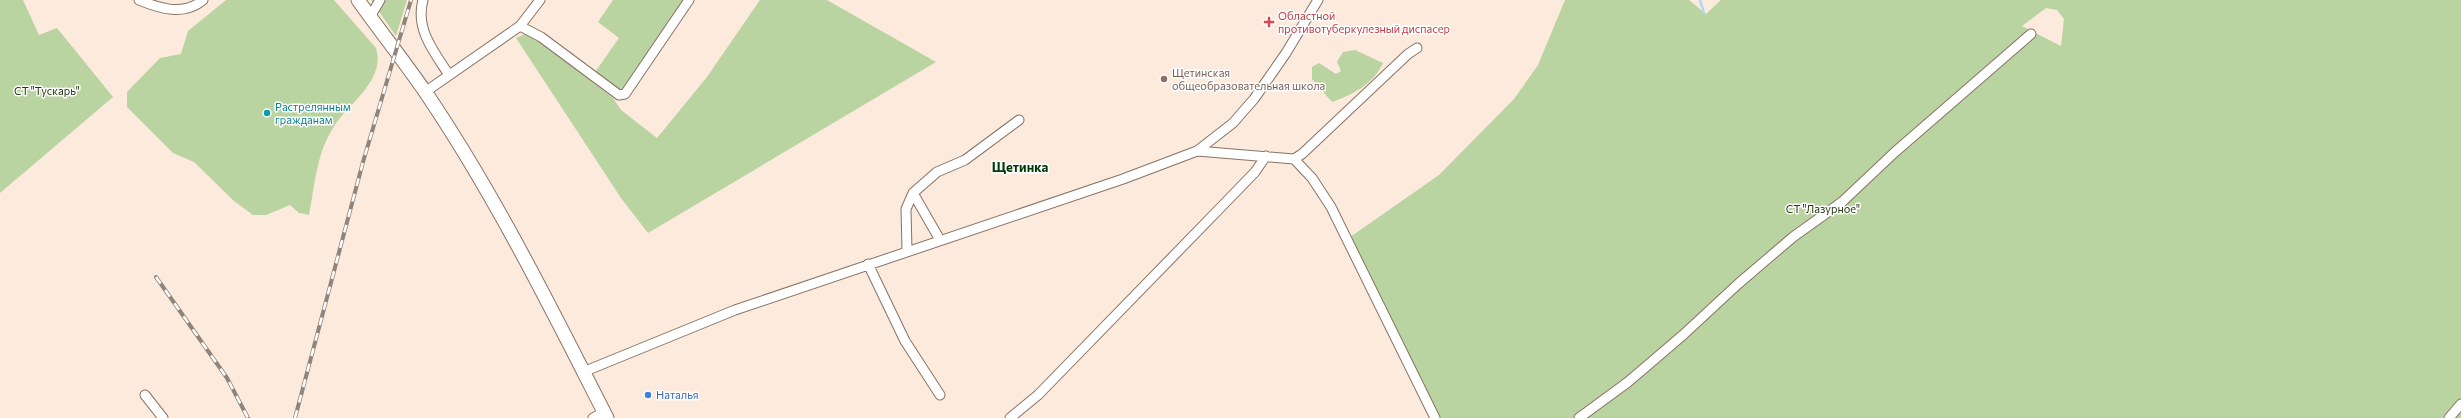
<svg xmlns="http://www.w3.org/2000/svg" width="2461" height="418" font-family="Commissioner,sans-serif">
  <rect width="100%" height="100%" fill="#fceadd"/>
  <path fill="#b9d3a1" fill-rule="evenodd" d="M0 0H23L39 35 57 28 113 97 0 193Z
    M226 0H334L376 48C386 81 347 104 333 128 316 155 315 185 309 215L299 213 290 205 266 215H253L234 201 194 162 173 153 127 107V92L160 58 181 54 188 31Z
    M371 0H407L396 36Z
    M613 0H684L621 92 593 75 619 38 598 22Z
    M760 0H827L936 62 648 233 621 198 516 38 525 34 540 41 613 98 621 110 657 138 707 77Z
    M1565 0H1689L1706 14 1721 0H2461V418H1430L1378 307 1343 242 1439 175 1514 99 1538 65ZM2046 8 2057 10 2064 19 2061 46 2022 26Z
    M1355 50 1383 63C1373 84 1354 94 1332 102L1312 79V67L1319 63 1336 74 1341 71 1337 62 1343 52Z"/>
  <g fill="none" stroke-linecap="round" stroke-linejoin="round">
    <path stroke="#abd8fd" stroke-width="2.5" d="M1700 0 1704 13"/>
    <defs>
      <path id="street" d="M139 0C161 9 184 16 203 0
        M423 0C415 29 434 52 449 75
        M370 17 380 0
        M520 26 541 37 619 95 625 94 689 0
        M425 92 520 26 540 0
        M1197 151 1294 159 1312 178 1331 207 1435 418
        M1294 159 1302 154 1408 54 1417 48
        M913 193 940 240
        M907 251 906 209 913 193 937 172 965 160 1019 120
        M868 264 905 341 940 395
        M583 372 735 310 1123 179 1197 151 1233 123 1254 99 1286 53 1318 0
        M145 395 163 418
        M593 418 604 412
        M1010 418 1038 395 1224 204 1255 172 1266 156
        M1579 418 1628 382 1683 335 1738 284 1793 237 1842 202 1895 152 2031 34
        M2449 418 2461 404"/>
      <path id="secondary" d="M358 0C380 31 404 61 426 93 495 195 551 308 607 418"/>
    </defs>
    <use href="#street" stroke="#877364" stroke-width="11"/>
    <use href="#secondary" stroke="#877364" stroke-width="15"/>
    <use href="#street" stroke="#fff" stroke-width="9"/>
    <use href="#secondary" stroke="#fff" stroke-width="13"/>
    <defs>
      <path id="rail" d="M156 277 227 378 248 418
        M295 418 363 162 411 0"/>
    </defs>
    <use href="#rail" stroke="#91847a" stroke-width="4"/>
    <use href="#rail" stroke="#fff" stroke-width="2.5" stroke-dasharray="8" stroke-linecap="butt"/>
  </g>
  <path fill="#e0444e" stroke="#fff" stroke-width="1.5" d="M1267 16h4v4h4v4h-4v4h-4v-4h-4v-4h4z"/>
  <circle fill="#8d6e63" stroke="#fff" stroke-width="1.5" cx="1164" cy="79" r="4"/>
  <circle fill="#0f9aa8" stroke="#fff" stroke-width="1.5" cx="267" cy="113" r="4"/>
  <circle fill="#3f7fe0" stroke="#fff" stroke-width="1.5" cx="648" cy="395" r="4"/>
  <g text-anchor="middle" stroke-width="3" stroke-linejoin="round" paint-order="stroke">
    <g font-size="11" fill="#be3a42" stroke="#fff" text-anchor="start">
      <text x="1278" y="20">Областной<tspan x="1278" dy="13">противотуберкулезный диспасер</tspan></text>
    </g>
    <g font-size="11" fill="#785e54" stroke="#fff" text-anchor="start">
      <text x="1172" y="77">Щетинская<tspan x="1172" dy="13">общеобразовательная школа</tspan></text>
    </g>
    <g font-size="11" fill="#253413" stroke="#fff">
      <text x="47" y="95">СТ "Тускарь"</text>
      <text x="1823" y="213">СТ "Лазурное"</text>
    </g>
    <g font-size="11" fill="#0d838f" stroke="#fff" text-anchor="start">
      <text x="275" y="111">Растрелянным<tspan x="275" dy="13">гражданам</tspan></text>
    </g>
    <g font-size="11" fill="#366cbe" stroke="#fff" text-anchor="start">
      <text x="656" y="399">Наталья</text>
    </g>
    <g font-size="13" font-weight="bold" fill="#003a04" stroke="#fff">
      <text x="1020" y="172">Щетинка</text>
    </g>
  </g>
</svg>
